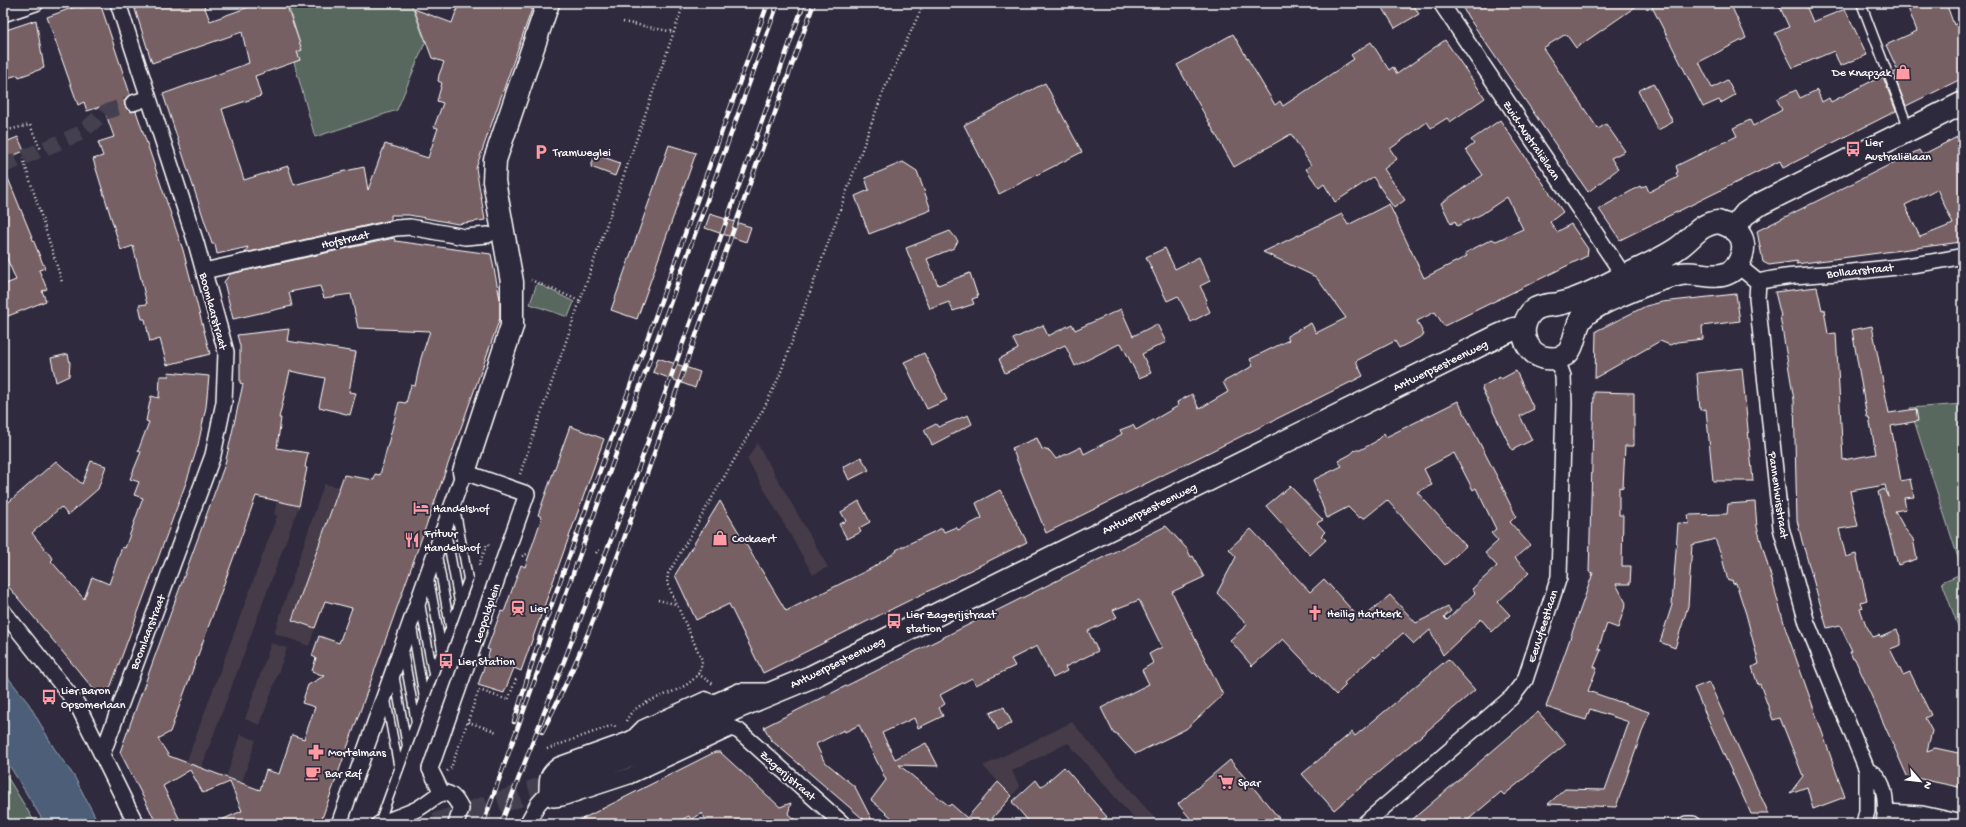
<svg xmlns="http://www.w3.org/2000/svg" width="1966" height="827" font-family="'Gochi Hand',sans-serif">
  <rect width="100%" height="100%" fill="#2f2a3d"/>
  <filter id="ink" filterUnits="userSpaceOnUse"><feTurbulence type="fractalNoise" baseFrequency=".025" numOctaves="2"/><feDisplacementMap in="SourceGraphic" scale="8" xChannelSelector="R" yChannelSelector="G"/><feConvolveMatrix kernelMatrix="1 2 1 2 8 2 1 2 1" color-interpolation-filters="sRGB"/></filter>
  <g filter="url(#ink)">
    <path fill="#443a48" d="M757 443 828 567 813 575 747 459Z
      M324 484 340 487 292 620 315 628 309 646 274 633Z
      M277 501 299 506 201 769 186 763 277 516 274 514Z
      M271 643 287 648 260 725 245 719Z
      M1072 722 1157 821 1154 824H1128L1134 819 1068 743 1012 771 1020 787 1012 796 983 766Z
      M240 734 256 740 242 783 226 778Z"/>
    <path fill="#58685f" stroke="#acb4af" d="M304 3H411L423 36 427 38 397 110 315 137 294 62 300 60 297 52 299 41 289 8Z
      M537 283 574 302 568 317 530 304Z
      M1963 404V573L1910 408Z
      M1963 573V640L1942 582Z
      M3 770 36 824H3Z"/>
    <path fill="#4e5e78" stroke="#959eae" d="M3 671 29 704 54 748 74 776 99 824H45L3 755Z"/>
    <path fill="#766063" stroke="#fff" fill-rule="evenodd" d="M96 3H100L130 94 124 101 125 106 131 112 136 111 183 250 210 354 167 365 160 339 150 342 145 319H142L139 305 147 304 133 246 121 250 93 159 103 156 98 142 114 137 103 106 87 111 84 102 78 105 47 17 80 5 81 8Z
      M133 3H203L210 21 260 3H286L302 50 297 52 300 60 255 76 261 96 222 109 244 180 288 166 294 185 341 172 364 167 368 190 385 144 428 158 438 128 434 127 443 103 437 101 442 83 438 81 439 75 444 62 432 58 414 9 452 23 459 3H534L476 168 485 220 458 224 409 215H391V220L245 253 248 247 217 254 215 244H212L163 94 249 63 242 32 152 63Z
      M1380 3H1412L1419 14 1395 28Z
      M1460 3H1641L1576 48 1566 34 1543 48 1598 129 1606 124 1625 151 1611 158 1618 169 1588 192 1468 17Z
      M1650 3H1730L1746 38 1699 62 1712 88 1727 80 1735 95 1721 103 1719 100 1703 107Z
      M1778 3H1805L1813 22 1845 9 1867 55 1840 66 1834 51 1793 68 1775 33 1789 27Z
      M1906 3H1946L1954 25 1963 19V78L1906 106 1893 73 1898 71 1886 45 1917 31Z
      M36 20 44 68 19 77 18 75 3 79V31Z
      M1233 34 1275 105 1280 101 1283 106 1354 59 1351 55 1371 42 1389 70 1393 67 1397 74 1445 40 1485 98 1450 122 1447 118 1431 128 1427 122 1390 149 1397 159 1384 169 1405 200 1394 208 1373 177 1335 202 1324 184 1319 188 1306 169 1311 165 1291 134 1234 167 1177 65Z
      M1883 77 1896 111 1783 168 1780 161 1620 240 1599 209 1640 186 1641 188 1646 185 1649 192 1678 177 1676 173 1678 172 1676 166 1737 136 1733 128 1750 120 1753 126 1782 110 1777 99 1796 90 1800 98 1817 90 1822 102 1829 98 1831 102 1870 82Z
      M1045 83 1082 152 999 194 964 125Z
      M1653 83 1673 122 1658 130 1638 91Z
      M1500 120 1563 212 1550 222 1557 232 1571 224 1588 249 1587 256 1444 326 1435 312 1417 321 1424 335 1399 348 1395 341 1356 361 1363 376 1046 533 1012 448 1037 438 1042 449 1050 451 1056 459 1081 447 1084 454 1122 434 1120 430 1133 425 1136 430 1178 406 1177 402 1192 394 1199 409 1228 392 1223 382 1253 366 1250 359 1289 340 1287 336 1311 323 1316 333 1346 318 1316 277 1263 252 1342 214 1348 225 1389 204 1424 278 1467 256 1465 253 1492 239 1496 241 1523 229 1507 197 1482 214 1457 226 1455 221 1451 224 1441 203 1483 175 1466 150 1474 144 1471 140Z
      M1963 134V246L1961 242 1796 264 1798 261 1769 265 1763 262 1757 231 1919 150 1922 155ZM1937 189 1953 224 1920 237 1905 205Z
      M18 137 24 151 3 160V143Z
      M669 145 696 153 637 319 611 310Z
      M595 154 620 163 615 176 591 167Z
      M903 162 917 171 931 210 869 234 855 196 869 190 865 178Z
      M3 166 43 264 45 268 39 270 47 289 42 291 46 301 3 318V285L16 280 3 249Z
      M710 214 751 227 746 242 705 228Z
      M950 231 958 241 954 248 927 259 938 285 970 273 978 297 972 299 974 304 953 311 949 302 930 309 906 248Z
      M394 238 395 241 491 254 500 299V318L320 824H212L242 811 230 782 203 793 190 770 163 786 182 824H157L120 752 225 464 243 384 240 383V346L237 335 289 329 287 341 356 352 349 392 356 393 350 415 319 407 325 378 290 371 279 418H281L277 448 308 453 305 467 307 468 299 506 256 496 170 732 158 739 169 756 260 790 266 770 279 774 292 735 304 739 315 707 302 703 308 685 324 676 312 671 316 658 312 656 319 636 339 643 352 608 325 601 315 628 292 620 344 475 374 480 375 474 380 475 399 402 406 403 411 385 415 386 421 358 430 331 358 328 351 294 324 298 320 286 289 292 292 306 233 319 224 282 230 274Z
      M1165 248 1175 269 1199 257 1210 281 1200 286 1207 300 1205 301 1210 312 1191 322 1178 296 1167 301 1146 257Z
      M1817 287 1822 310 1824 309 1828 334 1836 333 1843 460 1876 454 1869 417H1867L1852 330 1872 326 1889 413 1916 409 1918 421 1891 426 1901 481 1910 479 1914 497 1904 498 1906 509 1895 511 1905 529 1913 539 1917 559 1898 565 1878 492 1884 489 1888 497 1885 485 1850 491 1858 526 1839 529 1846 557 1856 554 1867 600 1861 602 1863 608 1860 609 1866 625 1873 637 1879 635 1881 637 1897 630 1901 639V645L1890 649 1903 675 1910 672 1931 715 1925 718 1932 731 1927 751 1935 748 1963 754V788L1907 776 1855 659H1853L1850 652 1852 651 1840 625 1827 628 1802 541 1797 520 1794 400 1780 316H1781L1775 292Z
      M1736 294 1740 321 1702 326 1703 339 1677 342 1670 345 1660 341 1595 378 1596 331 1646 306 1662 302Z
      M1121 309 1133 336 1157 324 1166 342 1142 354 1151 373 1139 378 1121 343 1075 366 1065 345 1005 373 999 359 1018 349 1013 339 1043 325 1048 336 1072 324 1075 330Z
      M924 353 947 400 927 409 904 362Z
      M68 354 70 363 69 376 56 382 51 358Z
      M658 358 700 372 695 388 653 372Z
      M1742 368 1753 481H1713L1706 409 1700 410 1697 373Z
      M1516 371 1534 409 1520 416 1532 440 1512 450 1482 389 1483 386 1500 377 1501 379Z
      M168 372 209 376 206 407 198 445 187 480 109 691H95L3 580V507L56 461 82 484 91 461 106 466 98 489 68 515 61 507 32 533 53 559 51 561 84 599 92 577 109 584 122 547 125 548 143 498 134 495 139 482 130 479 141 452 138 451 149 422 146 421 151 396 159 398 160 376H169Z
      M1594 392 1634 393V446H1625L1623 488 1619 487V515H1623L1622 566H1631L1630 584H1616L1626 603 1618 628 1607 624 1598 649 1601 650 1594 667 1597 668 1588 691 1649 712 1616 807 1548 804 1565 789 1605 790 1629 722 1590 709 1586 720 1546 707 1593 573 1589 572Z
      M1458 401 1506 494H1505L1516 516 1510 522 1530 545 1515 558 1529 573 1498 602 1510 615 1492 632 1481 619 1443 655 1430 630 1414 644 1403 633 1375 658 1374 656 1344 683 1346 685 1336 695 1283 639 1252 666 1230 640 1247 625 1217 593 1236 557 1229 549 1251 529 1310 592 1324 579 1361 620 1390 595 1416 623 1448 607 1451 611 1444 617 1447 620 1475 593 1472 589 1497 566 1485 553 1498 541 1491 533 1496 529 1476 488 1473 490 1454 453 1424 469 1432 485 1417 492 1466 546 1445 565 1387 500 1365 518 1358 517 1348 507 1327 518 1313 480 1342 466 1338 461 1351 454 1355 450H1360L1375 442 1384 433 1386 437Z
      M968 415 972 424 932 445 924 430 936 424 938 427Z
      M570 426 604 439 521 671 514 668 504 693 478 685 490 650 487 649 501 611 504 612 521 565 525 567 542 517 538 515Z
      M861 457 869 470 849 480 843 467Z
      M1290 486 1323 520 1317 523 1325 532 1321 536 1326 540 1310 555 1266 506Z
      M1000 490 1027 542 763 673 729 604 696 620 675 575 720 501 786 611 872 568 897 551 896 550 906 545 942 528 944 532 956 527 958 530 982 518 976 503Z
      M859 501 870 522 859 528 861 532 847 539 839 524 846 521 841 512Z
      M1755 502 1757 527 1786 630 1845 797 1813 809 1807 787 1790 793 1803 776 1780 718 1773 720 1760 684 1758 685 1752 667 1759 664 1746 614 1736 583 1733 584 1732 580 1728 581 1721 554 1715 539 1692 545 1688 606 1675 648 1660 642 1672 605 1678 523 1689 524 1688 515 1727 514 1728 504Z
      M1166 526 1187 549 1191 557 1193 556 1204 577 1172 592 1223 695 1186 729 1135 754 1116 733 1114 734 1101 708 1149 684 1142 670 1153 663 1149 654 1162 647 1139 600 1113 610 1117 617 1088 631 1098 651 1065 667 1067 671 1053 678 1037 646 1011 659 1015 666 976 685 972 678 940 695 945 704 939 708 943 716 918 728 914 718 882 733 895 759 926 743 938 766 899 765 949 806 951 804 967 818 998 782 1012 796 987 824H899L871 800 886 780 859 725 845 732 844 730 816 744 824 761 855 787 874 824H869L771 740 764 727Z
      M1448 659 1475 690 1334 810 1302 774 1352 732 1355 736Z
      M1709 682 1740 751 1769 814H1751L1725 757 1694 688Z
      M1004 707 1012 723 998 730 990 713Z
      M1538 712 1566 744 1504 795 1501 792 1463 824H1407Z
      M715 752H720L780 807 791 803 788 814 800 824H708L702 813 691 820 689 816 673 824H572Z
      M1230 760 1284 824H1195L1178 804Z
      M1064 767 1107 817 1098 824H1031L1012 802 1036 780 1041 787Z"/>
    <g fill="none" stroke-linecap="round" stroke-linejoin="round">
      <path stroke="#443f50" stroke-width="15" stroke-dasharray="15 8" stroke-linecap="butt" d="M3 166 81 133 105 112 133 103"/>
      <path stroke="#443f50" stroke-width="22" stroke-dasharray="22 11" stroke-linecap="butt" d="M436 824 560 782"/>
      <defs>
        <path id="lane" d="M1861 3 1909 129
          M446 531 459 602
          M437 555 450 626
          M429 579 442 650
          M420 603 433 674
          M412 627 424 698
          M403 651 416 722
          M394 674 407 746
          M386 700 399 769
          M631 735 641 725 705 696 717 701
          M379 824 468 579 455 507"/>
        <path id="street" d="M1441 3 1624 276
          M3 14 36 3
          M133 103 148 98
          M1737 265 1758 282 1757 298 1781 528 1807 623 1867 770V811L1864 824
          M204 271 396 228 410 227 465 237 488 235
          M1758 282C1785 275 1812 275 1839 273 1881 269 1922 265 1963 256
          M3 611 77 704 136 824
          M768 691H739L626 741 559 765C546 774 547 779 547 794L553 799 562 798 629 776 732 728 739 731 843 824
          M102 755 213 455 224 402 226 352 196 243 118 3
          M1867 770C1870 772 1875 774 1877 777 1887 788 1886 811 1884 824
          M1886 812 1922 814 1963 823
          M339 824 464 472 527 494 430 769 442 793
          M379 824C391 819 405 815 417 809 435 800 446 778 461 809L456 824
          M527 824 538 804 547 794
          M1364 824 1512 697 1525 680 1559 577 1564 404 1563 376 1556 357
          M1686 824H1693"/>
        <path id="secondary" d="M1718 222C1725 224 1734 227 1739 234 1748 245 1741 267 1728 273 1714 280 1696 271 1681 274 1656 279 1630 291 1607 301 1599 305 1588 311 1582 318 1570 333 1580 362 1546 358 1537 357 1530 350 1526 342 1520 329 1527 311 1540 307 1546 305 1552 305 1558 304 1582 299 1603 286 1625 276 1643 267 1662 259 1678 248 1693 238 1699 224 1718 222Z
          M1733 229 1745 214 1760 204 1963 103
          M464 472 512 326V282L494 181 495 160 548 3
          M560 782 667 742 736 708 811 677 1498 336 1514 329H1523"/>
      </defs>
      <use href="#lane" stroke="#fff" stroke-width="11"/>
      <use href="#street" stroke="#fff" stroke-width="18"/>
      <use href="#secondary" stroke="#fff" stroke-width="25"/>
      <path stroke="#fff" stroke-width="2.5" stroke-dasharray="1 3" stroke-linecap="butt" d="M623 22 674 32
        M3 131 30 125 41 150
        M23 158 62 282
        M580 301 684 3
        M520 474 580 301 531 280
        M596 553 598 550 602 551
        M522 556 529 553
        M479 565 487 544 491 546
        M658 600 675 604
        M698 674 713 684
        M479 690 508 700 517 677
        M626 721C639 691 700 698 702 660L667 583 668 574 763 410 779 377 883 92 924 3
        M468 722 497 732
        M547 749 613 725 617 728
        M447 771 451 768 479 690"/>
      <use href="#lane" stroke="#2f2a3d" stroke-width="8"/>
      <use href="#street" stroke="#2f2a3d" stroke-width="15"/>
      <use href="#secondary" stroke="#2f2a3d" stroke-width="22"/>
      <defs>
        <path id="rail" d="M514 722 540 637 768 3
          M542 732C592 638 625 535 661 434 712 291 763 147 814 3
          M483 824 778 3
          M501 824 636 475 804 3"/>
      </defs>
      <use href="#rail" stroke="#fff" stroke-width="4.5"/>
      <use href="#rail" stroke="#2f2a3d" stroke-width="3" stroke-dasharray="9" stroke-linecap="butt"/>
    </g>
  </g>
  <defs>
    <symbol id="shop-bare" viewBox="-9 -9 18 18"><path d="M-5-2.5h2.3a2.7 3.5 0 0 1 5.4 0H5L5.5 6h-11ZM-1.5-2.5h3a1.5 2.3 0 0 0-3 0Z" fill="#ff9aa2" stroke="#2f2a3d" stroke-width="2.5" paint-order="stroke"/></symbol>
    <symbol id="bus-bare" viewBox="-9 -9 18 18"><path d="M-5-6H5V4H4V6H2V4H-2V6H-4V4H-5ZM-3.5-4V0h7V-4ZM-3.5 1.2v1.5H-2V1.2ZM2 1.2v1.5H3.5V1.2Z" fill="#ff9aa2" stroke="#2f2a3d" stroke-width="2.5" paint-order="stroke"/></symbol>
    <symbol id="parking-bare" viewBox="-9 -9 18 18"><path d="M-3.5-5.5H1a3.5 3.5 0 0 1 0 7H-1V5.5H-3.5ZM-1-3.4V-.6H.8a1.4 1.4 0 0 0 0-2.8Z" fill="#ff9aa2" stroke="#2f2a3d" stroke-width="2.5" paint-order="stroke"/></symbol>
    <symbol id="hotel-bare" viewBox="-9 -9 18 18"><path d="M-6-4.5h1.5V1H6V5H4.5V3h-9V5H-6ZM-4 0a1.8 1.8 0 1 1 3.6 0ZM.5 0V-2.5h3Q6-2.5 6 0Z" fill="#ff9aa2" stroke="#2f2a3d" stroke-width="2.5" paint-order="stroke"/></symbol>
    <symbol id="restaurant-bare" viewBox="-9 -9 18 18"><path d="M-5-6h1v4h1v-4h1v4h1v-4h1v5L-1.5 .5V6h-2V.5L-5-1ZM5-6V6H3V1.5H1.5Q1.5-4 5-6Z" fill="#ff9aa2" stroke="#2f2a3d" stroke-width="2.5" paint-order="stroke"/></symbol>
    <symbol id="station-bare" viewBox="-9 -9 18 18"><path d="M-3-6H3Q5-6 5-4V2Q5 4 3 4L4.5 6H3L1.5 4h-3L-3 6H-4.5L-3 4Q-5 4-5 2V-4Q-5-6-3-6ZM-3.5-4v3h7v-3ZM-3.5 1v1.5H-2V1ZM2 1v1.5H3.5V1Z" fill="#ff9aa2" stroke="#2f2a3d" stroke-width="2.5" paint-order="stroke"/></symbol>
    <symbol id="church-bare" viewBox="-9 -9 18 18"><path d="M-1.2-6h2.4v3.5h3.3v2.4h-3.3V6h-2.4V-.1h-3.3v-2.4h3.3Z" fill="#ff9aa2" stroke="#2f2a3d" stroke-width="2.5" paint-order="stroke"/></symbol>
    <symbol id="pharmacy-bare" viewBox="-9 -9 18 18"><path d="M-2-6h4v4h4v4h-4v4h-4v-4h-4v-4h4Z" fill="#ff9aa2" stroke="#2f2a3d" stroke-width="2.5" paint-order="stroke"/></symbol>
    <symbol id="cafe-bare" viewBox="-9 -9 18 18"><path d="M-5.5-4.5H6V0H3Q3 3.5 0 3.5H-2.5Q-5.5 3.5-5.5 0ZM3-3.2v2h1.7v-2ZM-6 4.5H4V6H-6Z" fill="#ff9aa2" stroke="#2f2a3d" stroke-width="2.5" paint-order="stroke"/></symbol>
    <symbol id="supermarket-bare" viewBox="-9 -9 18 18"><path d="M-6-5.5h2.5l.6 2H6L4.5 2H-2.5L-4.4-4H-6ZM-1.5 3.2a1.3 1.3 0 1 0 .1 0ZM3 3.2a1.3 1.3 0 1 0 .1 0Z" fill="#ff9aa2" stroke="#2f2a3d" stroke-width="2.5" paint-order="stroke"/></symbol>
  </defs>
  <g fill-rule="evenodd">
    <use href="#shop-bare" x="1892" y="61" width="22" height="22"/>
    <use href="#bus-bare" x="1842" y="138" width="22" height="22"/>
    <use href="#parking-bare" x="530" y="141" width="22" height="22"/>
    <use href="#hotel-bare" x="410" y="497" width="22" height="22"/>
    <use href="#shop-bare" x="709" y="527" width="22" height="22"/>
    <use href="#restaurant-bare" x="401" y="529" width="22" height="22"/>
    <use href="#station-bare" x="507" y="597" width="22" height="22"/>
    <use href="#church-bare" x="1304" y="602" width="22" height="22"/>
    <use href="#bus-bare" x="883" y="610" width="22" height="22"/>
    <use href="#bus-bare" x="435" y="650" width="22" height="22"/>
    <use href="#bus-bare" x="38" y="686" width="22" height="22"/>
    <use href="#pharmacy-bare" x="305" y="741" width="22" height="22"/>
    <use href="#cafe-bare" x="302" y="762" width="22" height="22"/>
    <use href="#supermarket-bare" x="1215" y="771" width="22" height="22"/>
  </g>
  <g text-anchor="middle" stroke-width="4" stroke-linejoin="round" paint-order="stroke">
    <g font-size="12" fill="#fff" stroke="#2f2a3d" text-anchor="start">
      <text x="1891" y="76" text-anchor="end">De Knapzak</text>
      <text x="1865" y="146">Lier<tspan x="1865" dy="14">Australiëlaan</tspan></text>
      <text x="553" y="156">Tramweglei</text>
      <text x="433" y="512">Handelshof</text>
      <text x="424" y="537">Frituur<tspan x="424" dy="14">Handelshof</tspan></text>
      <text x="732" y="542">Cockaert</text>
      <text x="530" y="612">Lier</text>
      <text x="1327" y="617">Heilig Hartkerk</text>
      <text x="906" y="618">Lier Zagerijstraat<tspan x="906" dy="14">station</tspan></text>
      <text x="458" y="665">Lier Station</text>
      <text x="61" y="694">Lier Baron<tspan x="61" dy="14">Opsomerlaan</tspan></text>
      <text x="328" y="756">Mortelmans</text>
      <text x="325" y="777">Bar Raf</text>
      <text x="1238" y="786">Spar</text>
    </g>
    <g font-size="12" fill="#fff" stroke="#2f2a3d">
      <text transform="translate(1532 140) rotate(56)" y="4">Zuid-Australiëlaan</text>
      <text transform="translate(345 239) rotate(-13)" y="4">Hofstraat</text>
      <text transform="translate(1860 270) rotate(-6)" y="4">Bollaarstraat</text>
      <text transform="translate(214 311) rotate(75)" y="4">Boomlaarstraat</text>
      <text transform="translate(1440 365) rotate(-26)" y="4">Antwerpsesteenweg</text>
      <text transform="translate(1779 495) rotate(82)" y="4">Pannenhuisstraat</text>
      <text transform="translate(1149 508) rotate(-26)" y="4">Antwerpsesteenweg</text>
      <text transform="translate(486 613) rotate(-71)" y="4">Leopoldplein</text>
      <text transform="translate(1542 626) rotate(-72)" y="4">Eeuwfeestlaan</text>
      <text transform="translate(147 632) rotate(-69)" y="4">Boomlaarstraat</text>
      <text transform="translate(837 662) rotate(-26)" y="4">Antwerpsesteenweg</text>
      <text transform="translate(788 775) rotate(41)" y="4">Zagerijstraat</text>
    </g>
  </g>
  <rect width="1966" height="827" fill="none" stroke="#2f2a3d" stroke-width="16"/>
  <rect x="8" y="8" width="1950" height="811" fill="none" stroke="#fff" stroke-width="1.5" filter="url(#ink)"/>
  <g transform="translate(1920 781) rotate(118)" stroke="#2f2a3d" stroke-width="3" paint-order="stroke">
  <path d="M0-3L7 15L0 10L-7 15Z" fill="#ffffff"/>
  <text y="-6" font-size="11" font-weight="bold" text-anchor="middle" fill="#ffffff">N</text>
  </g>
</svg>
